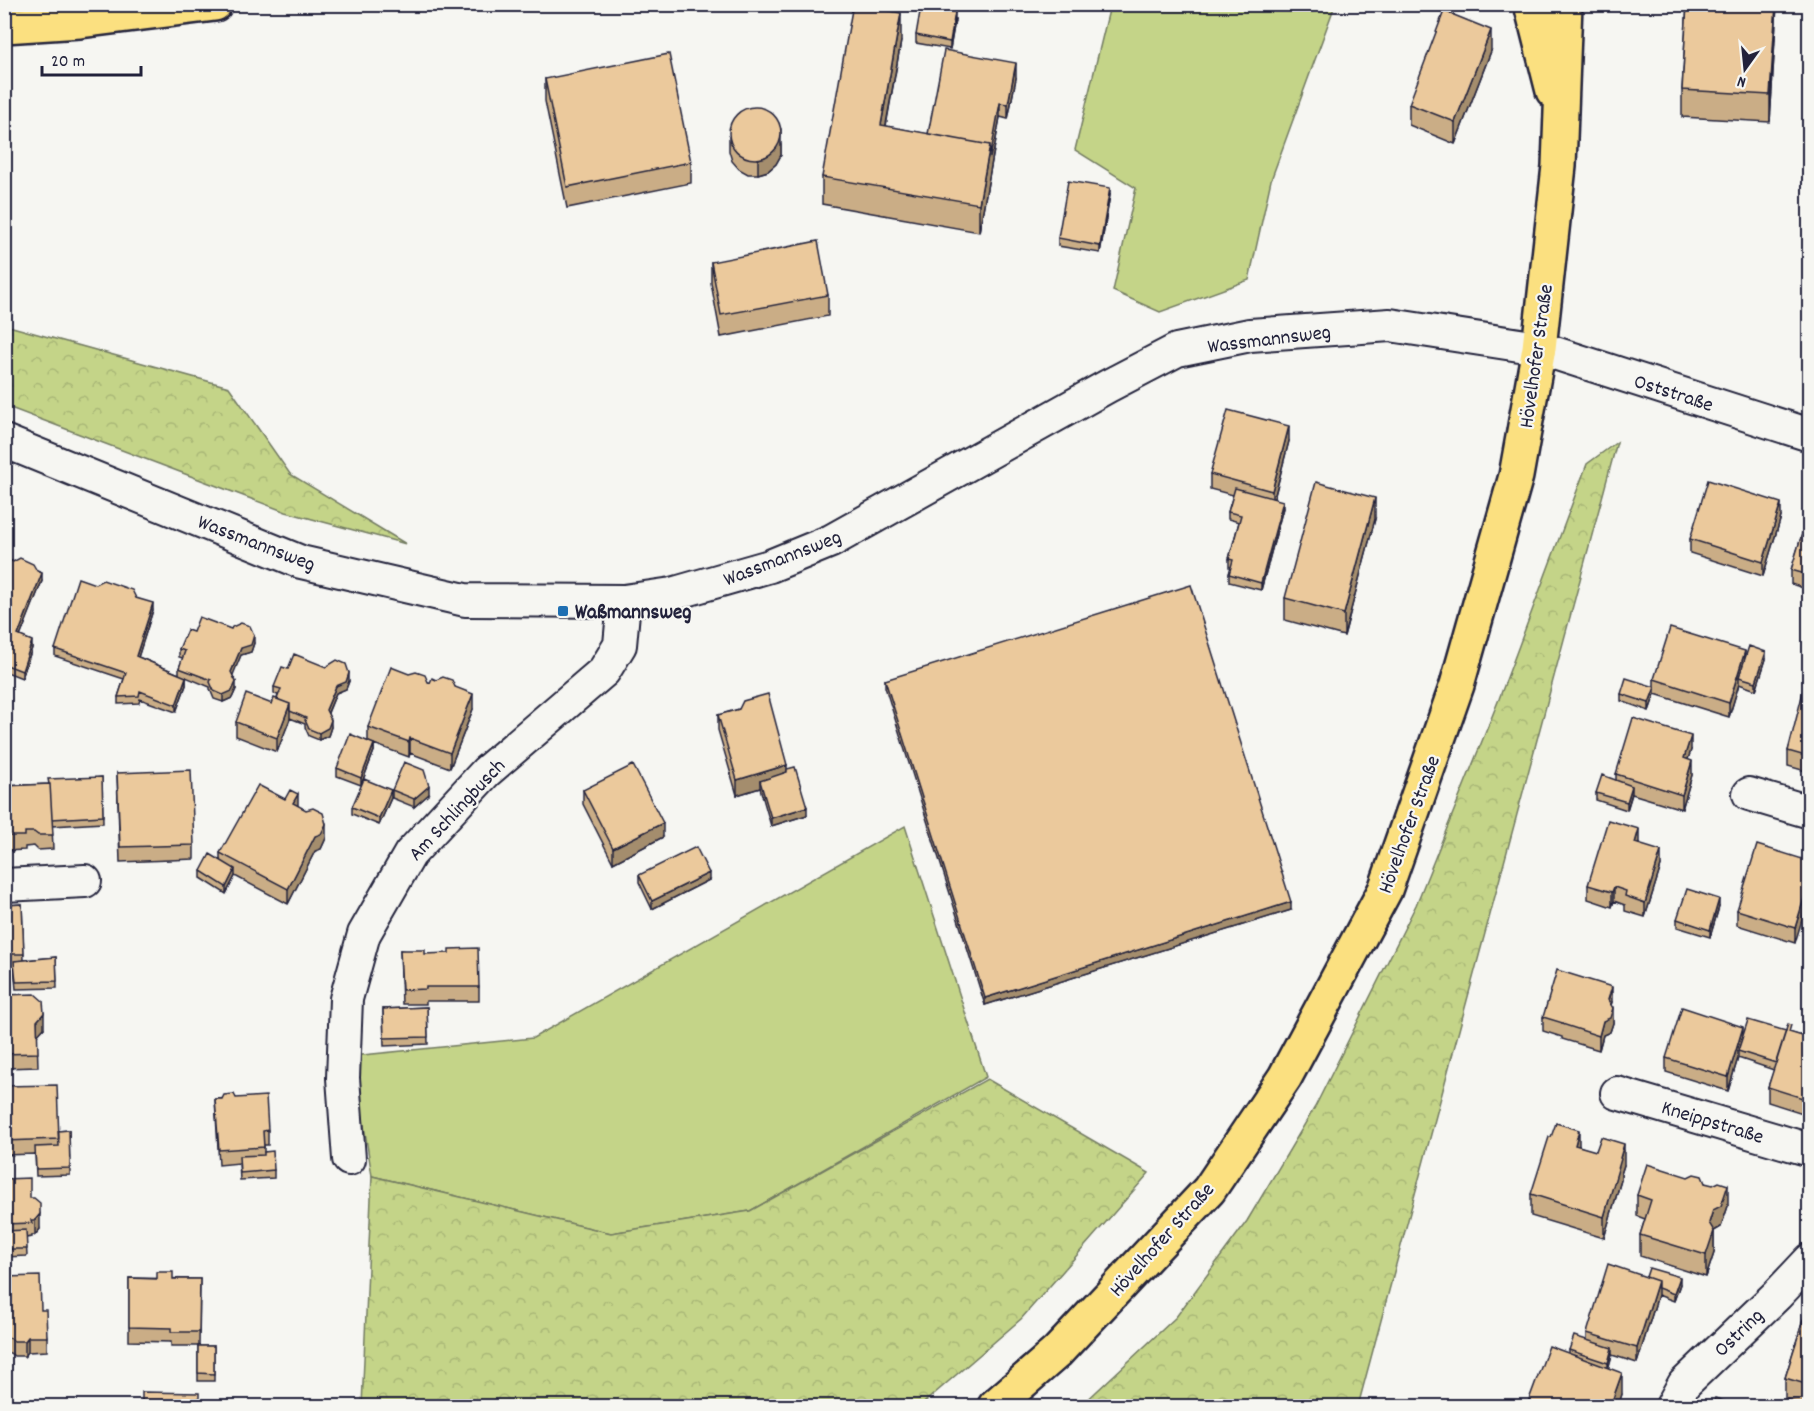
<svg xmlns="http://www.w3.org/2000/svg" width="1814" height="1411" font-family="Dekko,sans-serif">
  <defs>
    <pattern id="forest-crowns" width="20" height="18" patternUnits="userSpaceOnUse" patternTransform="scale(1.5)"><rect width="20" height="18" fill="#c4d488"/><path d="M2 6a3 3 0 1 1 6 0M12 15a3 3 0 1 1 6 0" fill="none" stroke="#a8b676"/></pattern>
  </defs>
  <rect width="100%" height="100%" fill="#f6f6f2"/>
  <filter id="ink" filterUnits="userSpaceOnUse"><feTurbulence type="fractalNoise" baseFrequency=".0167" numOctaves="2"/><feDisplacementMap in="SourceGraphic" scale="12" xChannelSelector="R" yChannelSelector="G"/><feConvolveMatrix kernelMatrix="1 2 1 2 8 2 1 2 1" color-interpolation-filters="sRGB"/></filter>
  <g filter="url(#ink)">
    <path fill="#c4d488" stroke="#737b62" stroke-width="1.5" d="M1240 4 1335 5 1271 180 1249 280 1160 312 1113 291 1136 188 1075 150 1109 10Z
      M905 826 986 1077 750 1211 611 1233 372 1176 353 1056 533 1038Z"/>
    <path fill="url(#forest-crowns)" stroke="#737b62" stroke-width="1.5" d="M5 325 229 387 290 474 406 544 286 512 5 406Z
      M1617 442 1358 1406H1081L1176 1317 1247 1221 1315 1107 1416 905 1499 699 1587 464Z
      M987 1079 1149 1173 1021 1319 920 1406H362L372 1176 611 1233 750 1211Z"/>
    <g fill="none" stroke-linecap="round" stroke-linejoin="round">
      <defs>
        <path id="minor" d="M4 441 301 562 465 600 624 601 672 594 770 566 831 541 1108 386 1177 350 1250 335 1390 325 1539 348 1810 435
          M1749 794 1810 812
          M4 885 85 881
          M1617 1093 1810 1150
          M349 1159 343 1078 346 999 364 934 410 854 486 772 604 671 620 645 624 601
          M1672 1406 1684 1384 1777 1295 1810 1260"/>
        <path id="major" d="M1531 4 1553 91
          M4 26 80 21 215 4
          M995 1406 1057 1352 1209 1190 1285 1077 1385 890 1457 685 1516 476 1539 348 1559 166 1565 4"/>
      </defs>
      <use href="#minor" stroke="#22223b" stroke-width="36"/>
      <use href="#major" stroke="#22223b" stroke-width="38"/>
      <use href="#minor" stroke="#f6f6f2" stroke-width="32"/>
      <use href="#major" stroke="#fbe080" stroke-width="33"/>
    </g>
    <path fill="#caad86" stroke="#22223b" stroke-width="1.5" d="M1687 4H1777L1770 122 1682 117V90Z
      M955 20 950 49 916 43V35Z
      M901 41 886 126 928 134 1016 78 1008 119 1000 117 979 232 822 204V177Z
      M1491 51 1455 144 1409 125V104Z
      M545 79 691 162V183L567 208 545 101Z
      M729 137 781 144V155L776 164 768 171 758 174H748L739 169 732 161 729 151Z
      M1110 195 1100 253 1058 246V238Z
      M711 262 828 295V316L721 337 711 283Z
      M1289 441 1274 499 1283 508 1261 590 1229 582V574L1231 567H1229V559L1239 522 1228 519V512L1233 495 1210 489V474Z
      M1809 512V590L1791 584V570Z
      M1781 517 1763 576 1690 553V539Z
      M1375 519 1344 636 1285 620V598Z
      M4 558 37 571 42 581 20 636 32 648 22 678 4 671Z
      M136 598 153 610 138 657 179 674V668L183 658 179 657V649L193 632 254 643 251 652 241 655 232 675 236 689 232 698 223 702 214 699 210 689V687L186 677V685L176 712 140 699 139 703 118 704V697L124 679 55 656V649Z
      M1745 659H1766L1756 690 1739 684 1729 717 1655 694 1649 711 1621 701V694L1654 686V679Z
      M288 669 349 681 346 689 336 693 328 713 331 727 328 736 319 740 309 736 305 727V724L290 718 277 752 236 736V722L272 704 277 699 278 695 274 694V687Z
      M885 680 1291 910 985 1005 885 687Z
      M428 682 455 687 473 709 450 768 410 753 409 757 374 744V751L361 785 337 776V768L368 741V727Z
      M1809 690V772L1788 766V751Z
      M739 709 787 769 807 815 771 826 760 788 737 795 718 730V715Z
      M1691 750 1688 759 1692 775 1682 809 1632 794 1627 810 1596 800V793L1616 780V774Z
      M117 773 194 845V859L120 862Z
      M102 777 103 823 52 826 53 849 38 850 34 846 25 847V850L4 851V786L48 784Z
      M392 790 429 794 414 807 392 798Z
      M583 790 663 837 613 863 583 804Z
      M391 798 379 825 352 814V807Z
      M298 806 326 838 321 849 315 851 288 904 235 876 226 894 201 878V871L220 860V853Z
      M1639 844 1661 866 1645 917 1625 911V905L1614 901 1612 907 1588 899V885Z
      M1809 861 1795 943 1737 925V910Z
      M639 875 709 880 652 909 639 882Z
      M4 903 7 905 22 904 24 960 56 957 57 988 16 989 14 968 4 969Z
      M1719 907 1710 937 1677 927V919Z
      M400 950 425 954 479 987V1001H426V1004H402Z
      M4 995 44 1028 37 1035 38 1067 4 1068Z
      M1612 1002 1611 1005 1613 1023 1610 1032 1603 1035 1599 1050 1562 1039V1037L1543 1031V1017Z
      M427 1007 428 1044 384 1046 383 1009Z
      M1791 1033 1809 1038V1115L1768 1102V1087L1774 1070 1738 1058 1728 1091 1666 1072V1058L1743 1034Z
      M4 1086 58 1131 69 1130 70 1175 36 1176 35 1154 4 1155Z
      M236 1098 268 1130V1145H264V1152L274 1170V1178L240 1180 239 1163 219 1165 215 1099Z
      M1579 1146 1624 1165 1621 1174V1180L1604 1238 1531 1216V1194Z
      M1688 1177 1705 1183 1728 1206 1721 1227 1714 1231V1253L1706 1277 1640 1256V1235L1645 1219 1637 1216V1195Z
      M4 1179 30 1198 40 1229 35 1235H32V1237L26 1238 27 1256 4 1257Z
      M4 1277 41 1310 47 1337V1351L28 1352 25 1356H14L10 1353H4Z
      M1646 1277 1680 1284 1674 1301 1658 1295 1637 1363 1612 1355 1608 1368 1622 1394 1618 1407H1527L1569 1354V1350L1587 1340V1333Z
      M129 1278 200 1279 199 1346H214V1381H198V1346H171V1342L129 1341Z
      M1809 1301V1407L1785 1399V1378Z"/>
    <path fill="#a48d6d" stroke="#22223b" stroke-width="1.5" d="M1776 4H1777L1770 122V95Z
      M955 12V20L950 49V42Z
      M901 13V41L881 152V125Z
      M1491 30V51L1455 144V122Z
      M1016 63V78L1008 119V104Z
      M1000 103V117L979 232V204L990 145Z
      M781 130V155L776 164 768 171 758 174V160Z
      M1110 188V195L1100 253V246Z
      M1289 426V441L1272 506V491Z
      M1375 498V519L1344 636V614Z
      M1283 501V508L1261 590V583Z
      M1781 503V517L1763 576V562Z
      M42 573V581L18 642V635Z
      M153 603V610L136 664V656Z
      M254 635V643L251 652 241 655 231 680V672L241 648Z
      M32 641V648L22 678V671Z
      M1745 651V666L1739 677V684L1729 717V703Z
      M1766 652V659L1756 690V682Z
      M349 673V681L346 689 336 693 326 717V710L336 686Z
      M186 677V685L176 712V705Z
      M236 682V689L232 698 223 702V695Z
      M1655 687V694L1649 711V703Z
      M473 694V709L450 768V753Z
      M290 704V719L277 752V738Z
      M331 720V727L328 736 319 740V733Z
      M1691 736V750L1684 772V758Z
      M410 738V753L409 757V742Z
      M374 744V751L361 785V778Z
      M1692 761V775L1682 809V795Z
      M787 765V780L760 781V788L737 795V780Z
      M429 786V794L414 807V799Z
      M1632 786V793L1627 810V802Z
      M391 790V798L379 825V818Z
      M298 794V809L293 803Z
      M807 807V815L771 826V818Z
      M663 823V837L613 863V848Z
      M326 824V838L321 849 315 851 288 904V889L315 836Z
      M1639 829V844L1635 843Z
      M1661 851V866L1645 917V903Z
      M235 869V876L226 894V887Z
      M709 873V880L652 909V901Z
      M1809 882V897L1795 943V928Z
      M1614 887V901L1612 907V892Z
      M1719 899V907L1710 937V930Z
      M1291 902V910L985 1005V998Z
      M1612 987V1002L1608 1015V1000Z
      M1613 1008V1023L1610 1032 1603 1035 1599 1050V1036L1603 1021Z
      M44 1013V1028L37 1036V1021Z
      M1743 1027V1041L1738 1051V1058L1728 1091V1077Z
      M1579 1130V1151L1575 1145Z
      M1624 1144V1165L1621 1174V1180L1604 1238V1217Z
      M1728 1185V1206L1721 1227 1714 1231V1253L1706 1277V1255L1709 1223 1713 1210Z
      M40 1214V1229L35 1235V1220Z
      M1680 1277V1284L1674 1301V1294Z
      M1658 1281V1295L1637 1363V1348Z
      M28 1337V1352L25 1356V1341Z
      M1612 1348V1355L1608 1370V1363Z
      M1622 1373V1394L1618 1407H1610Z"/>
    <path fill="#ebc99c" stroke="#22223b" stroke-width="1.5" d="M853 4 901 13 881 125 990 145 979 204 822 177Z
      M1687 4H1776L1770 95 1682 90Z
      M921 6 955 12 950 42 916 35Z
      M1444 11 1491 30 1455 122 1409 104Z
      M944 50 1016 63 1008 104 1000 103 990 158V145L928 134Z
      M669 54 691 162 567 187 545 79Z
      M729 133a26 26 0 1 1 52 0a26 26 0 1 1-52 0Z
      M1068 181 1110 188 1100 246 1058 238Z
      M818 241 828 295 721 315 711 262Z
      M1228 410 1289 426 1272 491 1210 474Z
      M1708 480 1781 503 1763 562 1690 539Z
      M1316 482 1375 498 1344 614 1285 598Z
      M1235 488 1283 501 1261 583 1229 574 1233 560 1229 559 1241 515 1228 512Z
      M1809 511V575L1791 570Z
      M4 558 13 562 20 558 33 564 37 571 42 573 18 635 32 641 22 671 4 664V649L6 644 4 643Z
      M78 578 95 584 103 580 132 590 136 598 153 603 136 656 186 677 176 705 140 691 139 696 118 697 126 673 55 649Z
      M1191 585 1291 902 985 998 885 680Z
      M199 617 231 629 232 627 241 623 250 626 254 635 251 645 241 648 231 672 236 682 232 691 223 695 214 691 210 682 211 680 179 668 185 651 179 649 187 630 193 632Z
      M1670 628 1745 651 1729 703 1654 679Z
      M1749 646 1766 652 1756 682 1739 677Z
      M294 654 326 667 337 660 346 664 349 673 346 682 336 686 326 710 331 720 328 728 319 733 309 729 305 720 306 718 290 711V704L277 699 281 689 274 687 282 667 288 669Z
      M391 667 409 674 416 672 425 675 428 682 430 683 432 678 436 680 443 677 452 680 455 687 473 694 450 753 410 738 409 742 368 727Z
      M1626 678 1655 687 1649 703 1621 694Z
      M1804 688 1809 690V757L1788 751Z
      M246 694 272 704 274 698 290 704 277 738 236 722Z
      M768 694 787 765 737 780 718 715 739 709 743 701Z
      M1633 718 1691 736 1684 758 1692 761 1682 795 1616 774Z
      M350 734 374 744 361 778 337 768Z
      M404 762 424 770 429 786 414 799 392 790Z
      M633 765 663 823 613 848 583 790Z
      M795 767 807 807 771 818 760 781 787 772V769Z
      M191 770 194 845 120 847 117 773Z
      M1602 775 1632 786 1627 802 1596 793Z
      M102 777 103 816 52 819 50 784H49L48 779Z
      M364 779 391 790 379 818 352 807Z
      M50 784 53 835H38L34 832H25V836H4V786Z
      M258 785 285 799 290 790 298 794 293 803 306 810 313 808 323 813 326 824 321 834 315 836 288 889 220 853Z
      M1608 820 1639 829 1635 843 1661 851 1645 903 1625 896 1626 891 1614 887 1612 892 1588 885Z
      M1757 845 1809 861V882L1795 928 1737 910Z
      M696 847 709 873 652 901 639 875Z
      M210 854 235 869 226 887 201 871Z
      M1687 889 1719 899 1710 930 1677 919Z
      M4 903 7 905 22 904 24 954H4Z
      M478 948 479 987H426V989L402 990 400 950H425V954L449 953V949Z
      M56 957 57 981 16 982 14 961Z
      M1557 970 1612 987 1608 1000 1613 1008 1610 1018 1603 1021 1599 1036 1562 1024 1563 1023 1543 1017Z
      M35 994 43 1001 44 1013 37 1021 38 1053 4 1054V995Z
      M427 1007 428 1037 384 1038 383 1009Z
      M1682 1007 1743 1027 1728 1077 1666 1058Z
      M1748 1020 1786 1031 1776 1063 1738 1051Z
      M1788 1024 1791 1025 1789 1032 1809 1038V1100L1768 1087Z
      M57 1085 59 1139 4 1141V1086Z
      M234 1094 236 1098 266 1096 268 1130 263 1131 264 1147 219 1150 215 1099H222L224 1095Z
      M1556 1123 1579 1130 1575 1145 1596 1151 1601 1137 1624 1144 1620 1158 1621 1159 1604 1217 1531 1194 1549 1137H1551Z
      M69 1130 70 1168 36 1169 35 1147 59 1146 58 1131Z
      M273 1151 274 1170 240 1173 239 1156 264 1155V1152Z
      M1647 1164 1688 1177 1694 1174 1702 1176 1705 1183 1713 1185 1719 1182 1728 1185 1721 1206 1713 1210 1709 1223 1714 1231 1706 1255 1640 1235 1651 1200 1637 1195Z
      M30 1178V1198H34L40 1203V1214L35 1220H31L32 1223 4 1224V1179Z
      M26 1230 27 1249H4V1231Z
      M1608 1264 1658 1281 1637 1348 1587 1333Z
      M1649 1268 1680 1277 1674 1294 1658 1288V1281L1646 1277Z
      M157 1272H173V1279H200L199 1332H171V1328L129 1327V1278L157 1279Z
      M40 1276 41 1310H46L47 1337H28L25 1341H14L10 1338H4V1277Z
      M1809 1301V1385L1785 1378Z
      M1574 1336 1612 1348 1608 1363 1569 1350Z
      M198 1346H214V1374L198 1373Z
      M1549 1346 1622 1373 1610 1407H1531L1527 1405Z
      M142 1392 199 1393V1407H142Z
      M1715 1398 1741 1407H1712Z"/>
  </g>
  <rect fill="#1f6fb2" stroke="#f6f6f2" stroke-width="2" x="557" y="605" width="12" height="12" rx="3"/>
  <g text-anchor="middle" stroke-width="4.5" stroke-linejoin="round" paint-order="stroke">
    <g font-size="21" fill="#22223b" stroke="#f6f6f2">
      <text transform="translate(1269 338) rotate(-7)" y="7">Wassmannsweg</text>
      <text transform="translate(1535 356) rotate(-82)" y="7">Hövelhofer Straße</text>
      <text transform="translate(1674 392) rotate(18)" y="7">Oststraße</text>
      <text transform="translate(257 542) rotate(21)" y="7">Wassmannsweg</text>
      <text transform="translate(782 557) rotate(-21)" y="7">Wassmannsweg</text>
      <text transform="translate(456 809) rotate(-47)" y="7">Am Schlingbusch</text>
      <text transform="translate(1408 824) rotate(-70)" y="7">Hövelhofer Straße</text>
      <text transform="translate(1713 1121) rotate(17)" y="7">Kneippstraße</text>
      <text transform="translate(1161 1239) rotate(-48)" y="7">Hövelhofer Straße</text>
      <text transform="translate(1738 1332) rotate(-44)" y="7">Ostring</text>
    </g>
    <g font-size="21" font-weight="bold" fill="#22223b" stroke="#f6f6f2" text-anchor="start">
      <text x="575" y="618">Waßmannsweg</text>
    </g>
  </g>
  <rect width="1814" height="1411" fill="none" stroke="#f6f6f2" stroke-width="24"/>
  <rect x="12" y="12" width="1790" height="1387" fill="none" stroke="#22223b" stroke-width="2" filter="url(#ink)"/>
  <g transform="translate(1745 69) rotate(195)" stroke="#f6f6f2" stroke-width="4.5" paint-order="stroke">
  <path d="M0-4.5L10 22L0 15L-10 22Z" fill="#22223b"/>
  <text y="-9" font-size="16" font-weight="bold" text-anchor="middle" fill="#22223b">N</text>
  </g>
  <path d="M42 66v9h99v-9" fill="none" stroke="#22223b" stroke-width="3"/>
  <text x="51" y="66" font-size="18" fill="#22223b" stroke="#f6f6f2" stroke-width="4.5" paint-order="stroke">20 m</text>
</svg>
